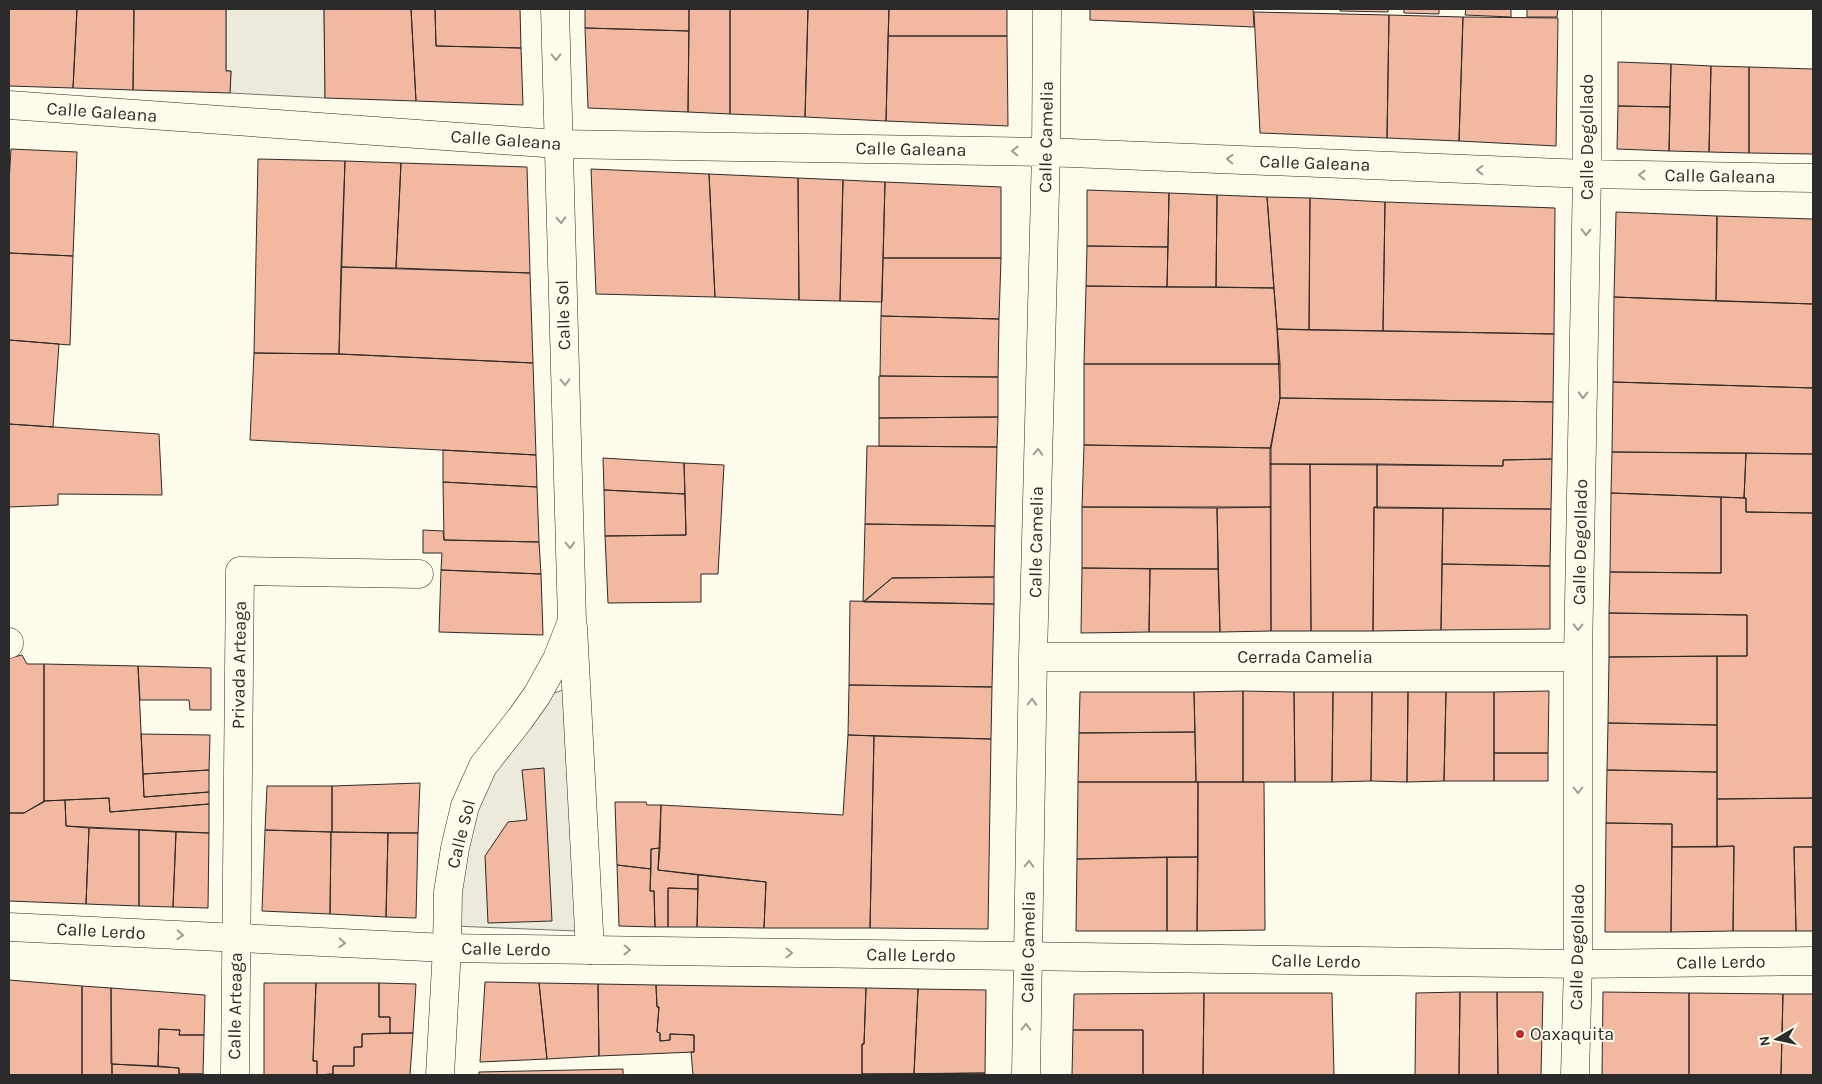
<svg xmlns="http://www.w3.org/2000/svg" width="1822" height="1084" font-family="Karla,sans-serif">
  <rect width="100%" height="100%" fill="#fdfbea"/>
  <path fill="#ecebdb" stroke="#74746e" d="M569 688 577 931 453 926 455 893 488 771 554 693Z"/>
  <path fill="#eceadb" stroke="#74746e" d="M226 9H324L325 98 230 93 231 71H226Z"/>
  <path fill="#f2b8a0" stroke="#2b2b2b" d="M9 9H77L73 88 9 86Z
    M77 9H134L133 90 73 88Z
    M134 9H226V71H231L230 93 133 90Z
    M324 9H411L416 101 325 98Z
    M411 9H435L436 46 521 48 523 105 416 101Z
    M435 9H520L521 48 436 46Z
    M585 9H689V31L585 28Z
    M689 9H730V114L688 112Z
    M730 9H808L805 117 730 114Z
    M808 9H889L886 121 805 117Z
    M889 9H1007V36H888Z
    M1090 9H1253L1254 27 1090 20Z
    M1340 9H1388V12L1340 11Z
    M1404 9H1439V14L1404 13Z
    M1466 9H1511V17L1465 15Z
    M1527 9H1558L1557 17H1527Z
    M1254 12 1389 15 1387 138 1260 133Z
    M1389 15 1463 17 1459 141 1387 138Z
    M1463 17 1558 18 1556 146 1459 141Z
    M585 28 689 31 688 112 588 108Z
    M888 36H1007L1008 126 886 121Z
    M1618 62 1671 64 1670 107 1618 106Z
    M1671 64 1711 66 1709 152 1669 151Z
    M1711 66 1749 67V153L1709 152Z
    M1749 67 1813 69V154L1749 153Z
    M1618 106 1670 107 1669 151 1617 149Z
    M11 149 77 152 73 256 9 253V183Z
    M258 159 345 161 339 354 254 353Z
    M345 161 401 163 396 268 341 267Z
    M401 163 527 167 530 273 396 268Z
    M591 169 709 174 715 297 596 294Z
    M709 174 798 178 799 300 715 297Z
    M798 178 843 180 840 301 799 300Z
    M843 180 885 182 882 302 840 301Z
    M885 182 1001 187V258H883Z
    M1087 190 1169 193 1168 247 1087 246Z
    M1169 193 1217 195 1216 287H1167Z
    M1217 195 1267 197 1274 288 1216 287Z
    M1267 197 1310 198 1309 330 1277 329Z
    M1310 198 1385 202 1383 331 1309 330Z
    M1385 202 1555 208 1554 334 1383 331Z
    M1616 212 1717 216 1716 301 1614 297Z
    M1717 216 1813 219V304L1716 301Z
    M1087 246 1168 247 1167 287 1086 286Z
    M9 253 73 256 70 345 9 340Z
    M883 258H1001L999 319 881 316Z
    M341 267 530 273 533 363 339 354Z
    M1086 286 1274 288 1280 364H1084Z
    M1614 297 1813 304V388L1613 382Z
    M881 316 999 319 998 377 880 376Z
    M1277 329 1554 334 1553 402 1280 398Z
    M9 340 59 344 53 427 9 424Z
    M254 353 339 354 533 363 536 455 250 440Z
    M1084 364H1280V398L1271 448 1084 445Z
    M879 376 998 377V417L879 418Z
    M1613 382 1813 388V454L1612 452Z
    M1280 398 1553 402 1552 459 1503 460V466L1270 464V449Z
    M998 417 997 447 879 446V418Z
    M9 424 159 434 162 495 58 494V505L9 507Z
    M1084 445 1271 448V507H1082Z
    M867 446 997 447 995 526 865 524Z
    M443 450 536 455 537 487 443 482Z
    M1612 452 1746 453 1744 498 1611 493Z
    M1746 453 1813 454V513L1746 512V498H1744Z
    M603 458 684 463 685 494 604 490Z
    M1552 459 1551 509 1377 508V464L1503 466V460Z
    M684 463 724 465 718 574H701V602L608 603 605 536 686 535Z
    M1270 464H1310L1311 631H1271Z
    M1310 464H1377V508L1374 507 1373 631H1311Z
    M443 482 537 487 539 542 444 540Z
    M604 490 685 494 686 535 605 536Z
    M1611 493 1721 497V573L1610 572Z
    M1721 497 1746 498V512L1813 513V798L1717 799V656H1747V615L1609 613 1610 572 1721 573Z
    M1082 507 1217 508 1218 569 1082 568Z
    M1271 507V631L1220 632 1217 508Z
    M1374 507 1443 508 1441 630 1373 631Z
    M1443 508 1551 509 1550 566 1442 564Z
    M865 524 995 526 994 577 892 578 863 602Z
    M423 530 443 531 444 540 539 542 541 574 441 570 442 553H423Z
    M1442 564 1550 566V629L1441 630Z
    M1082 568 1150 569 1149 632 1081 633Z
    M1150 569H1218L1220 632H1149Z
    M441 570 541 574 543 635 439 632Z
    M994 577V604L864 602 892 578Z
    M850 601 994 604 992 687 849 685Z
    M1609 613 1747 615V656L1609 657Z
    M22 655 27 664H44V802L24 813H9V658Z
    M1717 656V725L1608 723 1609 657Z
    M44 664 138 666 144 797 209 792V804L110 812 109 798 44 801Z
    M138 666 211 668V710H190L189 700H140Z
    M849 685 992 687 991 739 848 735Z
    M1243 691 1294 692 1295 782H1243Z
    M1243 691V782H1196L1194 692Z
    M1549 691 1548 753H1494V692Z
    M1080 692H1194L1195 732 1079 733Z
    M1294 692H1333L1332 782H1295Z
    M1333 692H1372L1371 781 1332 782Z
    M1372 692H1408L1407 782 1371 781Z
    M1408 692H1446L1444 781 1407 782Z
    M1446 692H1494V781H1444Z
    M1608 723 1717 725V772L1607 770Z
    M1195 732 1196 782H1078L1079 733Z
    M141 734 210 735 209 770 143 774Z
    M848 735 874 736 870 928H764L766 882 658 870 661 805 843 815Z
    M874 736 991 739 988 929 870 928Z
    M1494 753H1548V781H1494Z
    M544 768 552 921 488 923 485 856 508 822 527 820 522 770Z
    M209 770V792L144 797 143 774Z
    M1607 770 1717 772V847H1672V824L1606 823Z
    M1078 782H1198V857L1077 859Z
    M1198 782H1264L1265 930 1197 931Z
    M420 783 418 833 332 832V786Z
    M267 786H332V832L265 830Z
    M109 798 110 812 209 804V833L66 826 65 800Z
    M1813 798V847H1794L1796 931H1733L1734 846 1717 847V799Z
    M65 800 66 826 89 828 86 904 9 901V813H24L44 801Z
    M615 802H646L647 805H661L660 848 651 849V869L617 865Z
    M1606 823 1672 824 1671 932H1605Z
    M89 828 139 830V906L86 904Z
    M139 830 176 832 173 907 139 906Z
    M265 830 331 832 330 914 262 911Z
    M176 832 209 833 208 908 173 907Z
    M331 832 388 833 386 917 330 914Z
    M388 833H418L416 918 386 917Z
    M1734 846 1733 931 1671 932 1672 847Z
    M1794 847H1813V931H1796Z
    M660 848 658 870 698 875V889L668 888V927H655L654 891H650L651 849Z
    M1167 857V931H1076L1077 859Z
    M1167 857H1198L1197 931H1167Z
    M617 865 651 869 650 891H654L655 927 619 926Z
    M698 875 766 882 764 928 697 927Z
    M668 888 698 889 697 927H668Z
    M9 980 82 986V1075H9Z
    M485 982 539 983 547 1059 480 1062Z
    M264 983H316L313 1061H317V1075H264Z
    M316 983H379V1017H390V1033L362 1034V1047H354V1066H333V1074L317 1075V1061H313Z
    M379 983 416 984 413 1033H390V1017H379Z
    M539 983 598 984 599 1056 547 1059Z
    M598 984 656 985 657 1007H659L657 1032 660 1033V1041L670 1040V1034L694 1035V1052L599 1056Z
    M656 985 866 988 864 1044H862V1075H693L691 1052H694V1035L670 1034V1040L660 1041V1033L657 1032 659 1007H657Z
    M82 986 111 988 112 1075H82Z
    M111 988 205 995 204 1035H179L180 1030 159 1029 158 1066 111 1064Z
    M866 988 918 989 914 1074H862V1044H864Z
    M918 989 986 990 985 1073 914 1074Z
    M1460 992 1459 1075H1415L1416 993Z
    M1460 992H1497L1498 1075H1459Z
    M1497 992H1543L1541 1075H1498Z
    M1603 992 1689 993V1075H1602Z
    M1204 993H1332L1334 1075H1203Z
    M1204 993 1203 1075H1143V1030H1073L1074 994Z
    M1689 993 1783 994 1781 1075H1689Z
    M1783 994H1813V1075H1781Z
    M159 1029 180 1030 179 1035H204L203 1074H179V1068L158 1066Z
    M1073 1030H1143V1075H1072Z
    M413 1033 410 1075H317L333 1074V1066H354V1047H362V1034Z
    M112 1064 179 1068V1074H203V1075H112Z
    M623 1069V1075H479V1072Z
    M985 1073V1075H862V1074Z"/>
  <g fill="none" stroke-linecap="round" stroke-linejoin="round">
    <defs>
      <path id="street" d="M9 105 558 144 1046 152 1587 174 1813 178
        M573 627 590 950
        M9 642V644
        M1033 657H1578
        M235 1075 240 571 419 574
        M440 1075 447 948 448 892 455 848 465 806 483 766 520 719 537 695 557 659 572 621 555 9
        M1026 1075 1033 657 1046 152 1047 9
        M1575 1075 1578 964V657L1587 174V9"/>
      <path id="secondary" d="M9 927 447 948 1578 964 1813 961"/>
    </defs>
    <use href="#street" stroke="#2b2b2b" stroke-width="29"/>
    <use href="#secondary" stroke="#2b2b2b" stroke-width="29"/>
    <use href="#street" stroke="#fdfbea" stroke-width="28"/>
    <use href="#secondary" stroke="#fdfbea" stroke-width="28"/>
  </g>
  <defs><path id="oneway-chevron" d="M-2-3.5L2.5 0L-2 3.5" fill="none" stroke-width="1.6" stroke-linecap="round" stroke-linejoin="round" transform="scale(1.25)"/></defs>
  <g stroke="#9e9d94">
    <use href="#oneway-chevron" transform="translate(556 57) rotate(89)"/>
    <use href="#oneway-chevron" transform="translate(1015 151) rotate(-179)"/>
    <use href="#oneway-chevron" transform="translate(1230 159) rotate(-178)"/>
    <use href="#oneway-chevron" transform="translate(1480 170) rotate(-178)"/>
    <use href="#oneway-chevron" transform="translate(1642 175) rotate(-179)"/>
    <use href="#oneway-chevron" transform="translate(561 220) rotate(88)"/>
    <use href="#oneway-chevron" transform="translate(1586 232) rotate(91)"/>
    <use href="#oneway-chevron" transform="translate(565 382) rotate(88)"/>
    <use href="#oneway-chevron" transform="translate(1583 395) rotate(91)"/>
    <use href="#oneway-chevron" transform="translate(1038 452) rotate(-89)"/>
    <use href="#oneway-chevron" transform="translate(570 545) rotate(88)"/>
    <use href="#oneway-chevron" transform="translate(1578 627) rotate(91)"/>
    <use href="#oneway-chevron" transform="translate(1032 702) rotate(-89)"/>
    <use href="#oneway-chevron" transform="translate(1578 790) rotate(90)"/>
    <use href="#oneway-chevron" transform="translate(1029 864) rotate(-89)"/>
    <use href="#oneway-chevron" transform="translate(180 935) rotate(3)"/>
    <use href="#oneway-chevron" transform="translate(342 943) rotate(3)"/>
    <use href="#oneway-chevron" transform="translate(627 950) rotate(1)"/>
    <use href="#oneway-chevron" transform="translate(789 953) rotate(1)"/>
    <use href="#oneway-chevron" transform="translate(1026 1027) rotate(-89)"/>
  </g>
  <circle fill="#c62828" stroke="#fdfbea" stroke-width="2" cx="1520" cy="1034" r="5"/>
  <g text-anchor="middle" stroke-width="4" stroke-linejoin="round" paint-order="stroke">
    <g font-size="18" fill="#2b2b2b" stroke="#fdfbea">
      <text transform="translate(102 112) rotate(4)" y="6">Calle Galeana</text>
      <text transform="translate(1046 137) rotate(-89)" y="6">Calle Camelia</text>
      <text transform="translate(1587 137) rotate(-90)" y="6">Calle Degollado</text>
      <text transform="translate(506 140) rotate(4)" y="6">Calle Galeana</text>
      <text transform="translate(911 149) rotate(1)" y="6">Calle Galeana</text>
      <text transform="translate(1315 163) rotate(2)" y="6">Calle Galeana</text>
      <text transform="translate(1720 176) rotate(1)" y="6">Calle Galeana</text>
      <text transform="translate(563 315) rotate(-92)" y="6">Calle Sol</text>
      <text transform="translate(1036 542) rotate(-89)" y="6">Calle Camelia</text>
      <text transform="translate(1580 542) rotate(-89)" y="6">Calle Degollado</text>
      <text x="1305" y="663">Cerrada Camelia</text>
      <text transform="translate(239 665) rotate(-89)" y="6">Privada Arteaga</text>
      <text transform="translate(461 834) rotate(-76)" y="6">Calle Sol</text>
      <text transform="translate(101 931) rotate(3)" y="6">Calle Lerdo</text>
      <text transform="translate(1028 947) rotate(-89)" y="6">Calle Camelia</text>
      <text transform="translate(1577 947) rotate(-89)" y="6">Calle Degollado</text>
      <text transform="translate(506 949) rotate(1)" y="6">Calle Lerdo</text>
      <text transform="translate(911 955) rotate(1)" y="6">Calle Lerdo</text>
      <text transform="translate(1316 961) rotate(1)" y="6">Calle Lerdo</text>
      <text transform="translate(1721 962) rotate(-1)" y="6">Calle Lerdo</text>
      <text transform="translate(235 1006) rotate(-89)" y="6">Calle Arteaga</text>
    </g>
    <g font-size="18" fill="#2b2b2b" stroke="#fdfbea" text-anchor="start">
      <text x="1530" y="1040">Oaxaquita</text>
    </g>
  </g>
  <rect width="1822" height="1084" fill="none" stroke="#2b2b2b" stroke-width="20"/>
  <g transform="translate(1777 1039) rotate(261)" stroke="#fdfbea" stroke-width="4" paint-order="stroke">
  <path d="M0-4L9 19L0 12L-9 19Z" fill="#2b2b2b"/>
  <text y="-8" font-size="14" font-weight="bold" text-anchor="middle" fill="#2b2b2b">N</text>
  </g>
</svg>
